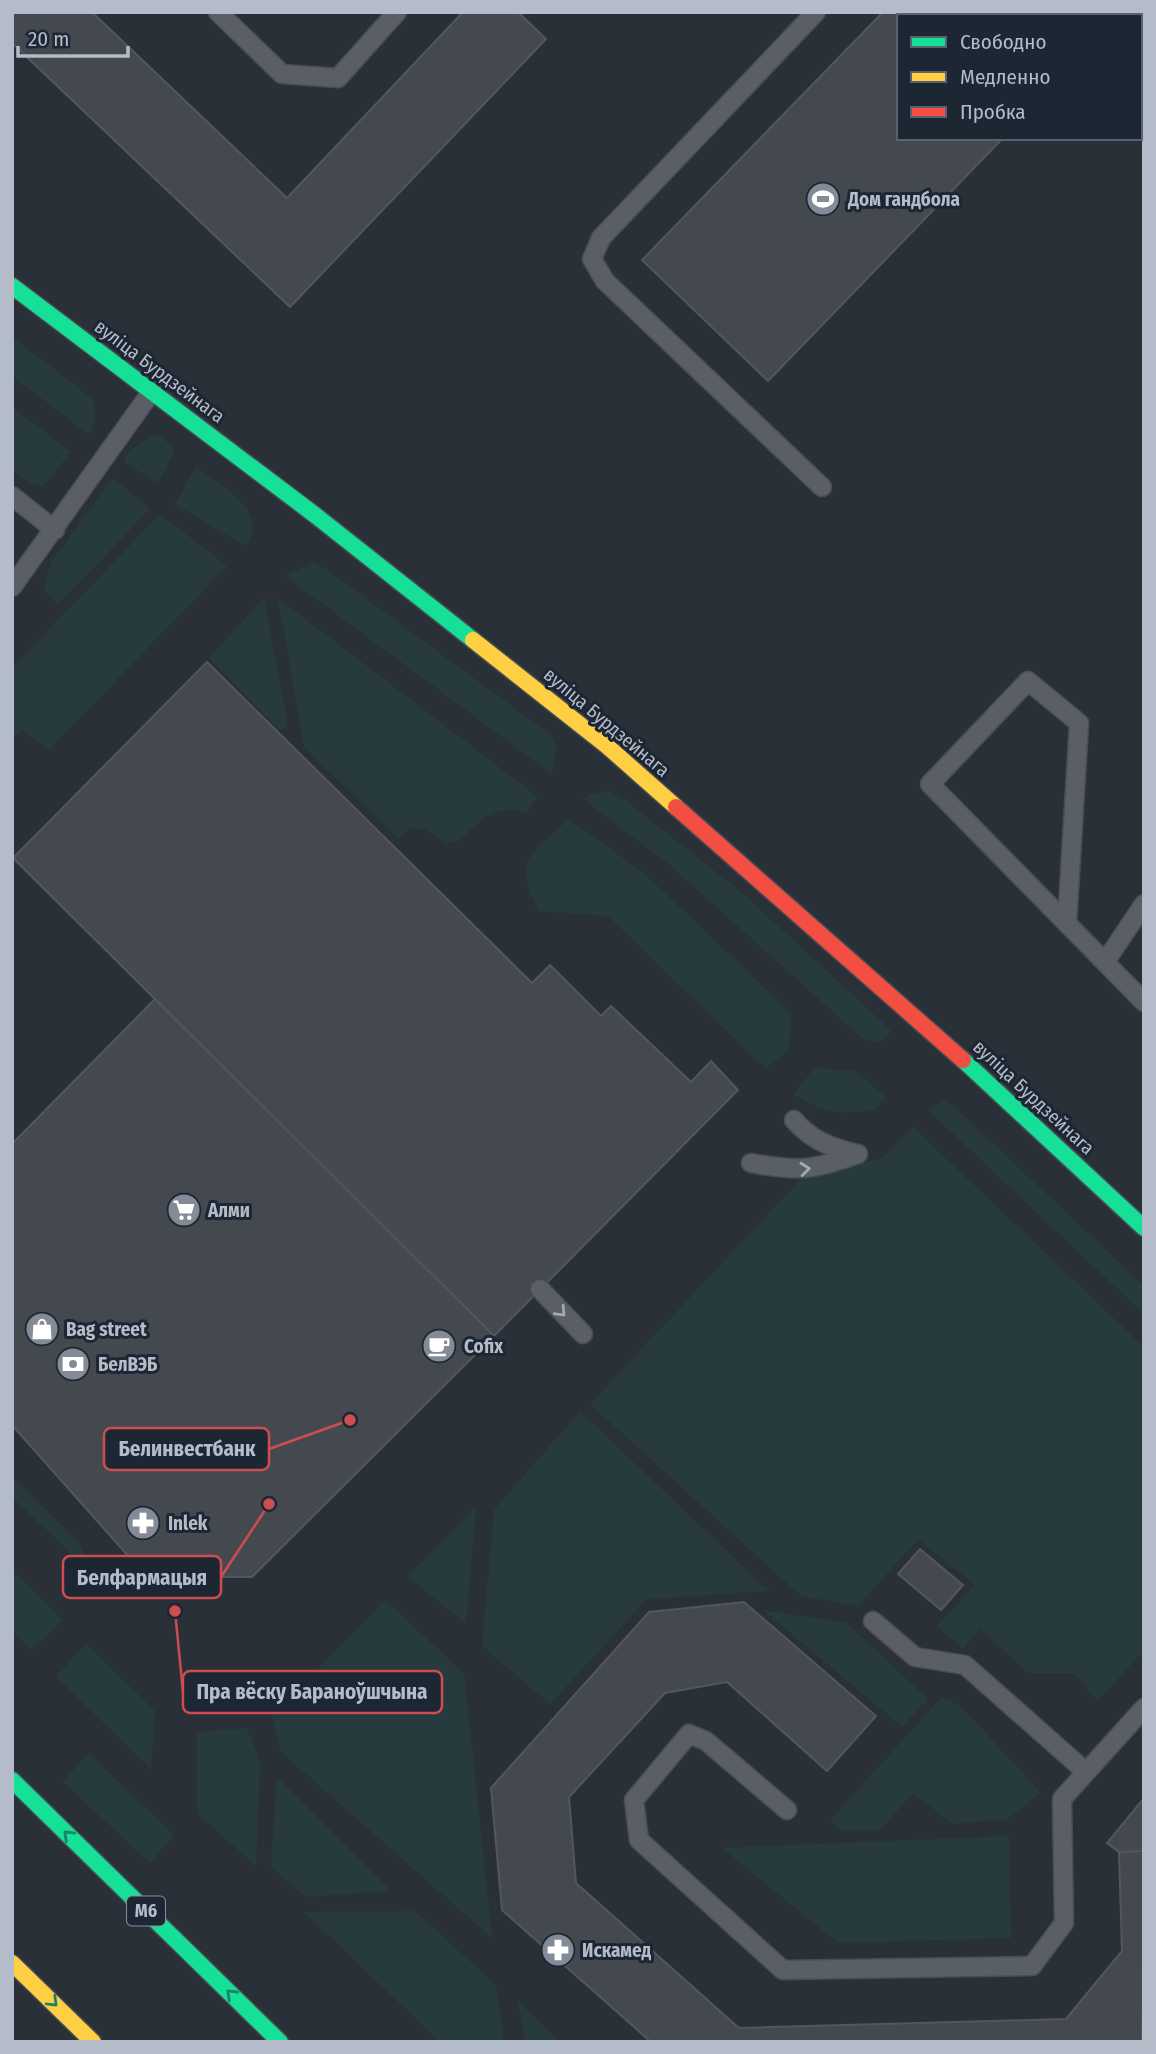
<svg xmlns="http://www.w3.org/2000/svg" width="1156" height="2054" font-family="'Fira Sans Condensed',sans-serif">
  <rect width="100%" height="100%" fill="#2a3038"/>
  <path fill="#273a3e" d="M12 337 93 399 96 418 90 435 12 376Z
    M12 407 71 452 43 486 32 484 12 470Z
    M151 436 161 437 175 449 158 484 123 461 133 448Z
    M196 467C220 486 272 511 245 546L175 504Z
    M113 478 150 509 58 605 44 588 51 562Z
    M160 514 227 566 49 750 22 729 12 739V668Z
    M313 563 326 569 552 736 556 747 552 774 285 576Z
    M264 598 288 725 281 731 209 658Z
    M278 598 538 797 527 812C520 811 511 809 504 810 479 813 469 841 445 844L427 830 411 828 398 839 304 746Z
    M609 791 625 800 739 890 891 1030 881 1042 864 1040 671 866 583 799 589 794Z
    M569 819 645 874 791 1013 789 1049 766 1069 608 916 539 911C510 859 532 853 569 819Z
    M814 1068 855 1071 886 1096 876 1109C840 1116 824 1112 793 1095Z
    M946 1099 1144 1286V1314L928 1110Z
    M913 1127 1144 1347V1651L1097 1701 1074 1673H1027L980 1628 963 1649 937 1626 975 1585 918 1539 858 1606 801 1596 590 1404 802 1178 882 1158Z
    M580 1411 769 1591 647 1599 550 1704 482 1646 494 1510Z
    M12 1477 79 1542 91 1573 12 1497Z
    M476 1507 466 1624 408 1576Z
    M12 1570 63 1620 31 1650 12 1632Z
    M385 1600 464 1673 492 1938 281 1752 272 1715Z
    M763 1610 847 1623 928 1699 902 1727Z
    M86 1643 155 1711 151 1769 56 1677Z
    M941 1698 960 1705 1041 1793 1007 1819 952 1824 913 1793 880 1830 842 1831 830 1820Z
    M247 1728 260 1761 256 1866 197 1813V1732Z
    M88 1753 174 1835 150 1863 63 1782Z
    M277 1777 391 1891 305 1897 271 1866Z
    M1009 1836 1011 1938 838 1943 722 1848Z
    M415 1911 496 1985 504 2042H440L304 1912Z
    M518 2000 559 2042H525Z"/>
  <path fill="#444950" stroke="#52575f" stroke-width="2" d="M12 12H92L287 198 463 12H518L546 39 290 307 12 43Z
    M883 12H960L963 16H899V138H1003L768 381 642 260Z
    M207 662 532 983 550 965 601 1016 611 1006 691 1082 711 1061 738 1090 494 1336 13 858Z
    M155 999 494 1336 252 1577H203L153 1584 12 1425V1144Z
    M920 1549 963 1585 941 1610 898 1574Z
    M744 1602 876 1716 827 1771 727 1682 665 1693 569 1797 576 1883 739 2028 1066 2019 1122 1951 1119 1852 1144 1851 1142 2042H651L502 1910 491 1788 649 1612Z
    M1144 1798V1851L1119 1852 1107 1843Z"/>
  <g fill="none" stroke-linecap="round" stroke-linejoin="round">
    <defs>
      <path id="lane" d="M218 12 282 74 338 78 397 12
        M816 12 601 238 592 259 605 281 822 487
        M12 496 55 530
        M12 587 152 391
        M1067 924 1079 723 1028 681 930 784 1144 1002
        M1105 962 1144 904
        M794 1120C812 1141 832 1148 858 1154
        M751 1163C798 1172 814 1170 858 1154
        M540 1289 583 1334
        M873 1621 915 1657 965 1665 1086 1772
        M787 1810 706 1741 689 1734 634 1800 639 1840 783 1970 1032 1966 1064 1923 1062 1799 1144 1708"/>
      <path id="fast" d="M12 286 315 515 473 640
        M963 1060 1144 1228
        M12 1780 280 2042"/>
      <path id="slow" d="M473 640 607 746 676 807
        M12 1963 93 2042"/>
      <path id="jam" d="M676 807 963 1060"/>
    </defs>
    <use href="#lane" stroke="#484c53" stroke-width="21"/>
    <use href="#fast" stroke="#484c53" stroke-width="19"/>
    <use href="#slow" stroke="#484c53" stroke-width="19"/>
    <use href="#jam" stroke="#484c53" stroke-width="19"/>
    <use href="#lane" stroke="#5a5e66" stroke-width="18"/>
    <use href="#fast" stroke="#16e098" stroke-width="16"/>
    <use href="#slow" stroke="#ffcf43" stroke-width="16"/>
    <use href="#jam" stroke="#f24e42" stroke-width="16"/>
  </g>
  <defs><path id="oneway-chevron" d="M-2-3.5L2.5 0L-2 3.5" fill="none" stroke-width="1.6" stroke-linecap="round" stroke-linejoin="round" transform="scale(1.75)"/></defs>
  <g stroke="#a2a9b5">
    <use href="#oneway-chevron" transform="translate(805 1169) rotate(-6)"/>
    <use href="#oneway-chevron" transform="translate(561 1312) rotate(47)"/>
  </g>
  <g stroke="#1a8366">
    <use href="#oneway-chevron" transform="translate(68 1835) rotate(-136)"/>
    <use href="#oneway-chevron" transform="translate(231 1994) rotate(-136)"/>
    <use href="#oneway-chevron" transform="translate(53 2002) rotate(44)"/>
  </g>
  <defs>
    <symbol id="stadium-disc" viewBox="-11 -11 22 22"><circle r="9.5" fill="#848b96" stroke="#1d2633"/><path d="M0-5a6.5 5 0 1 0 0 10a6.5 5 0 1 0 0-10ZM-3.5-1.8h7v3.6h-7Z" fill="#fff"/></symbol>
    <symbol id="supermarket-disc" viewBox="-11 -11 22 22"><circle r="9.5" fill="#848b96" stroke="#1d2633"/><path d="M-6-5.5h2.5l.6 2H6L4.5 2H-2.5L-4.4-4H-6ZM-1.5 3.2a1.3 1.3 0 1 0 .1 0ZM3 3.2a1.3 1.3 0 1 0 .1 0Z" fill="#fff"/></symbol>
    <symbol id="shop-disc" viewBox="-11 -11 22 22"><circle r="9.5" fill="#848b96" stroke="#1d2633"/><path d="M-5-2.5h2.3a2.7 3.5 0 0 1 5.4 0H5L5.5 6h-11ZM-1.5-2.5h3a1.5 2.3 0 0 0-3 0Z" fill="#fff"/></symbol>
    <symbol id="cafe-disc" viewBox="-11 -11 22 22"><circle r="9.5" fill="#848b96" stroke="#1d2633"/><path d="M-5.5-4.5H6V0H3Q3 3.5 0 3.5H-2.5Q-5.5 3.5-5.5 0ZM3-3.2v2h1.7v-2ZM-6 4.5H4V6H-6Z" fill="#fff"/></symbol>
    <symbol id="bank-disc" viewBox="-11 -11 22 22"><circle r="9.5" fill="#848b96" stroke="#1d2633"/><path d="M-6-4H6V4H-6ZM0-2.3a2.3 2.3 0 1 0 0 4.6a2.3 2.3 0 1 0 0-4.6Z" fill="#fff"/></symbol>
    <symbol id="pharmacy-disc" viewBox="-11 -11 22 22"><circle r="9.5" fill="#848b96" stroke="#1d2633"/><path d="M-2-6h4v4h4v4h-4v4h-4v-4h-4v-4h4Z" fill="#fff"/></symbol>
  </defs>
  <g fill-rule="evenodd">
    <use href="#stadium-disc" x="804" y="180" width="38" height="38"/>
    <use href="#supermarket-disc" x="165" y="1191" width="38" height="38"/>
    <use href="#shop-disc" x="23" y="1310" width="38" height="38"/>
    <use href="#cafe-disc" x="420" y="1327" width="38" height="38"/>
    <use href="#bank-disc" x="54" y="1345" width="38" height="38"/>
    <use href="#pharmacy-disc" x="124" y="1504" width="38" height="38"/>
    <use href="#pharmacy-disc" x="539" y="1931" width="38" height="38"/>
  </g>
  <g text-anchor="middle" stroke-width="6" stroke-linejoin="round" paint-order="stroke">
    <rect fill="#1d2633" stroke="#878f9c" stroke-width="2" x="127" y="1896.5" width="38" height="29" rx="5"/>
    <g font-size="18" font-weight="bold" fill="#b4bcc9">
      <text x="146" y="1917">М6</text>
    </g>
    <g font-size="19" font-weight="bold" fill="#b4bcc9" stroke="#1d2633" text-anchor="start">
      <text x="848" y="206">Дом гандбола</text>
      <text x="208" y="1217">Алми</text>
      <text x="66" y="1336">Bag street</text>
      <text x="464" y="1353">Cofix</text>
      <text x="98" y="1371">БелВЭБ</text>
      <text x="168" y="1530">Inlek</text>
      <text x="582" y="1957">Искамед</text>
    </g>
    <g font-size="19" fill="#b4bcc9" stroke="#1d2633">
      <text transform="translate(160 371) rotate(37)" y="7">вуліца Бурдзейнага</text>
      <text transform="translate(607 722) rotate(40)" y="7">вуліца Бурдзейнага</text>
      <text transform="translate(1034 1097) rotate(43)" y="7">вуліца Бурдзейнага</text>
    </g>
  </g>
  <path fill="none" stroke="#ce4d50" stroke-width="2.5" d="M350 1420L269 1449M269 1504L221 1577M175 1611L183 1692"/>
  <g fill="#ce4d50" stroke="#1d2633" stroke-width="2.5">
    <circle cx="350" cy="1420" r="7"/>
    <circle cx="269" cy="1504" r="7"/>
    <circle cx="175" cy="1611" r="7"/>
  </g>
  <g fill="#1d2633" stroke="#ce4d50" stroke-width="2.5">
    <rect x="104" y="1428" width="165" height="42" rx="7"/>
    <rect x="63" y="1556" width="158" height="42" rx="7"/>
    <rect x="183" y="1671" width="259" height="42" rx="7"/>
  </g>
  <g font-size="21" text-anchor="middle" font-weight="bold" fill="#b4bcc9">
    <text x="187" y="1456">Белинвестбанк</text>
    <text x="142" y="1585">Белфармацыя</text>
    <text x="312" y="1699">Пра вёску Бараноўшчына</text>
  </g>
  <rect width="1156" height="2054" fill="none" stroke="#b4bcc9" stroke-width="28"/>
  <rect x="897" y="14" width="245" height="126" fill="#1d2633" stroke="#59626f" stroke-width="2"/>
  <rect x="911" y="37" width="35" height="10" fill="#16e098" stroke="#59626f" stroke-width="2"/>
  <text x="960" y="49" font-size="21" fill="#b4bcc9">Свободно</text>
  <rect x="911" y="72" width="35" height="10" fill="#ffcf43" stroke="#59626f" stroke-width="2"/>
  <text x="960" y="84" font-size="21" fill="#b4bcc9">Медленно</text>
  <rect x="911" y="107" width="35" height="10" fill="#f24e42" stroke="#59626f" stroke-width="2"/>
  <text x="960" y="119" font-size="21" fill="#b4bcc9">Пробка</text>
  <path d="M18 46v10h110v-10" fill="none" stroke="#b4bcc9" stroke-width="3.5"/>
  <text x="28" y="46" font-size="21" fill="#b4bcc9" stroke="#1d2633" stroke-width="5" paint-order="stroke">20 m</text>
</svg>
